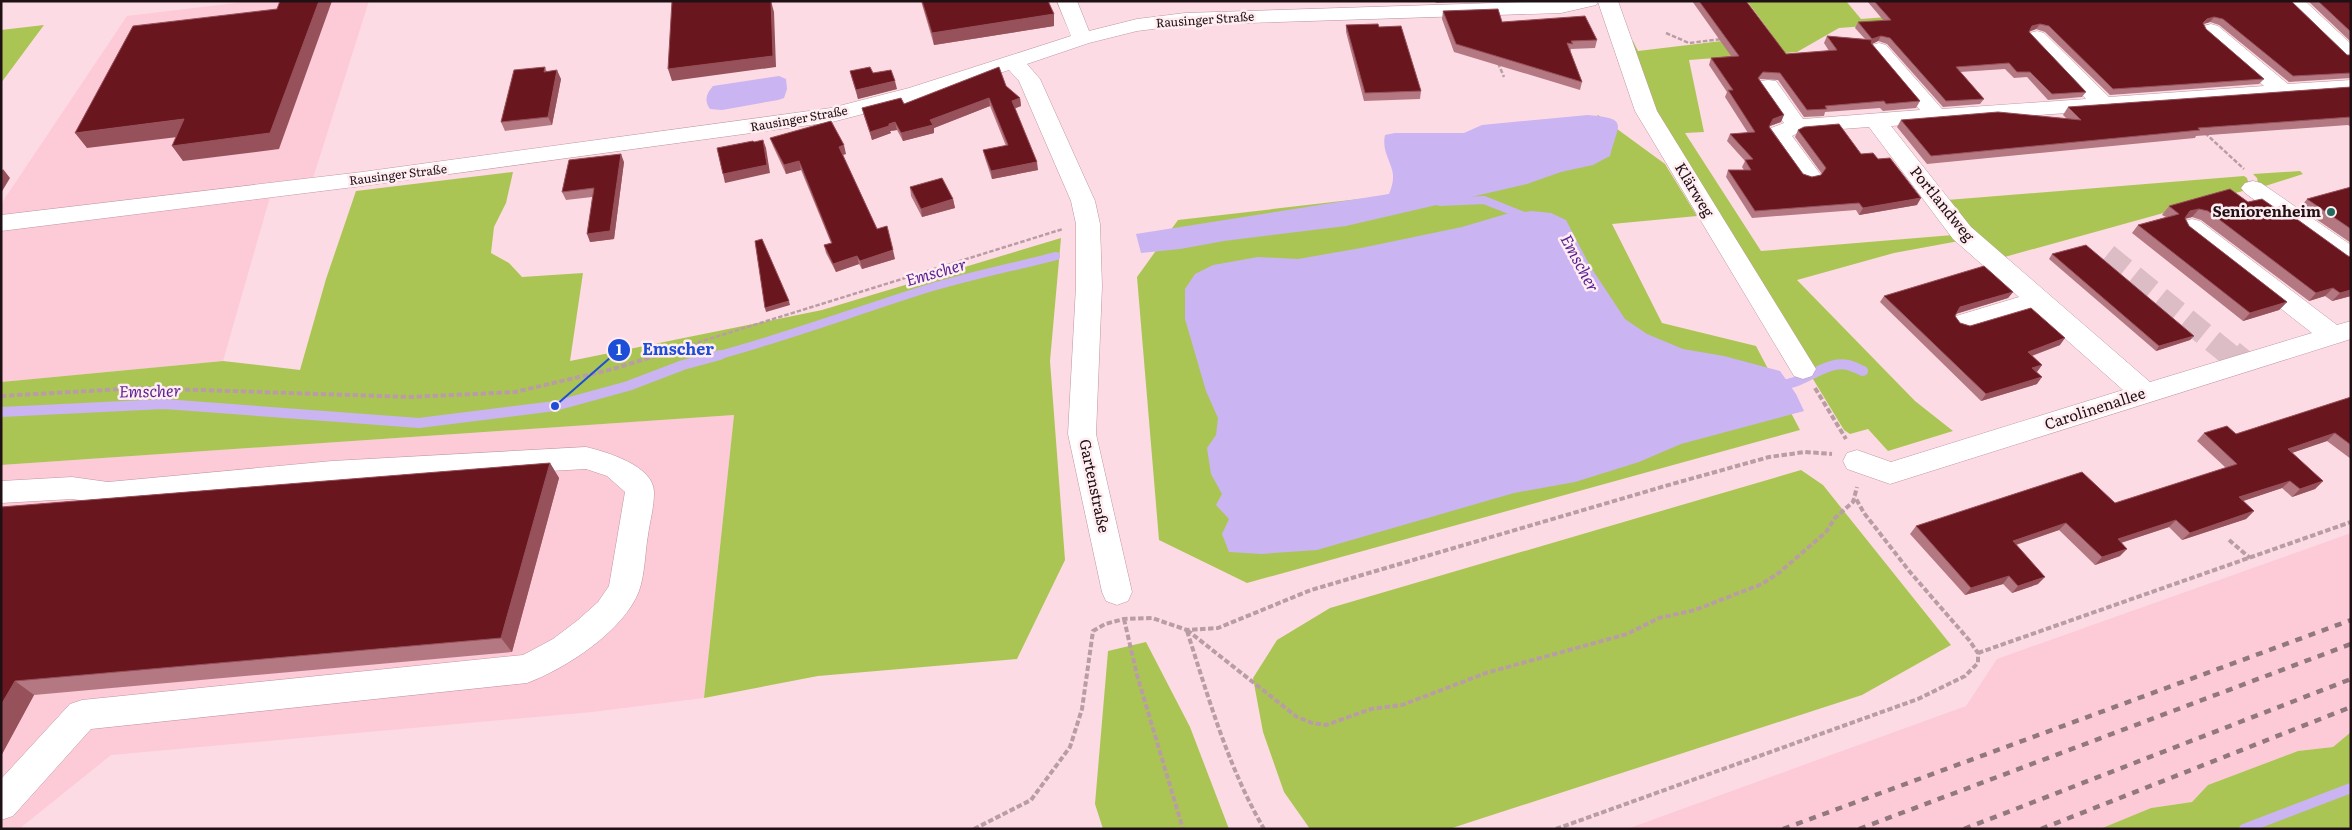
<svg xmlns="http://www.w3.org/2000/svg" width="2352" height="830" font-family="Literata,serif">
  <rect width="100%" height="100%" fill="#fddbe4"/>
  <path fill="#fdcad8" d="M252 1H369L313 178 274 183 223 361 1 382V204L127 16Z
    M734 415 704 698 592 712 111 755 19 829H1V465Z
    M2351 533V732L2333 747 2298 751 2208 785 2192 802 2151 808 2100 829H1627L1966 706 1997 659Z"/>
  <path fill="#abc554" d="M1747 1H1846L1861 19 1940 13 1947 20 1839 28 1797 52 1689 60 1704 132 1685 133 1761 251 1953 235 1959 241 1894 253 1797 280 1915 401 1953 431 1888 451 1868 429 1850 434 1844 430 1654 118 1626 41H1633L1638 51 1772 35Z
    M44 25 1 83V30Z
    M1598 115 1665 164 1697 216 1612 224 1662 323 1756 346 1800 430 1247 583 1159 540 1137 277 1178 220 1524 180Z
    M2300 171 2303 174 2259 188 2257 178 2253 174Z
    M513 172 506 203 494 227 491 253 509 263 522 277 583 273 570 361 822 310 1061 238 1050 361 1065 560 1017 659 818 676 704 698 734 415 1 465V382L223 361 300 370 326 279 356 191Z
    M2244 176 2247 178 2250 189 2001 258 1979 239 1947 200Z
    M1801 470 1823 485 1951 645 1862 695 1449 829H1310L1284 792 1263 732 1253 678 1277 640 1330 608Z
    M1146 642 1190 727 1229 829H1103L1095 804 1108 651Z
    M2351 732V829H2100L2151 808 2192 802 2208 785 2298 751 2333 747Z"/>
  <path fill="#cab4f1" d="M779 76 786 79 787 89 784 98 778 100 722 110 710 109C704 100 706 94 713 86Z
    M1588 115C1630 119 1618 123 1610 156L1593 165 1561 172 1527 184 1346 226 1224 241 1180 249 1141 253 1136 234 1389 194C1391 189 1393 183 1393 178 1394 164 1381 153 1385 135L1395 133H1464L1482 125Z
    M1532 211 1551 213 1566 220 1590 266 1625 319 1647 334 1683 349 1724 356 1780 371 1796 394 1804 411 1681 444 1639 462 1575 482 1514 493 1317 550 1261 554 1229 552 1222 534 1229 519 1216 505 1222 494 1211 474 1207 448 1216 435 1218 418 1206 391 1185 319V289L1195 274 1213 265 1258 257 1298 259 1361 248 1462 227 1506 214Z"/>
  <g fill="none" stroke-linecap="round" stroke-linejoin="round">
    <path stroke="#cab4f1" stroke-width="8" d="M1440 202 1484 200 1529 218
      M716 356C787 337 856 311 926 289 969 276 1013 267 1056 256"/>
    <path stroke="#cab4f1" stroke-width="10" d="M1779 385C1804 385 1824 360 1848 365 1853 366 1858 369 1863 371
      M1 412 164 404 419 423 555 406 628 386 683 365 720 355
      M2244 829 2351 788"/>
    <path stroke="#dcbdc5" stroke-width="23" stroke-dasharray="23 11" stroke-linecap="butt" d="M2107 255 2231 356"/>
    <path stroke="#dcbdc5" stroke-width="31" stroke-dasharray="31 15" stroke-linecap="butt" d="M2230 355 2241 364"/>
    <defs>
      <path id="minor" d="M1057 1H1077L1089 31 1137 19 1185 13 1554 1H1618L1657 111 1816 369 1812 376 1803 379 1794 376 1635 111 1598 2 1596 5 1561 13 1185 25 1137 31 1089 43 1027 64 1040 79 1095 201 1100 224 1102 286 1096 434 1132 592 1128 601 1117 605 1106 601 1102 592 1068 434 1076 286V224L1071 201 1019 81 1009 70 925 98 832 122 362 186 1 231V215L362 172 831 108 909 88 1071 36Z
        M2283 1H2305L2351 44V61L2344 59Z
        M2211 24 2218 26 2288 84 2351 80V92L1891 126 1971 227 2150 382 2312 333 2184 233 2180 227 2184 221 2192 219 2200 221 2337 325 2351 321V339L1890 484 1847 469 1843 461 1847 453 1857 450 1891 462 2123 390 2034 311 1965 331 1956 328 1952 322 1956 316 2019 297 1953 239 1869 127 1800 132 1792 136 1821 175 1817 180 1809 182 1801 180 1768 133 1771 128 1784 123 1757 86 1760 81 1768 80 1776 81 1803 119 1920 110 1869 49 1872 45 1879 43 1886 45 1942 109 2086 99 2030 41 2027 37 2030 33 2037 31 2044 33 2109 97 2264 86 2204 34 2201 30 2204 26Z
        M2253 181 2261 183 2351 245V265L2342 263 2245 193 2241 188 2245 183Z
        M586 447C607 452 655 466 654 493 654 507 650 521 648 535 645 552 645 574 639 591 624 631 565 669 527 683L91 729 13 816 1 820V779L70 704 82 700 523 655 553 639 578 620 598 602 609 586 625 492 607 476 586 469 332 483 108 504 72 499 1 503V481L72 477 108 482 332 461Z"/>
    </defs>
    <use href="#minor" stroke="#be96a1" stroke-width="1"/>
    <path stroke="#b99da4" stroke-width="2.5" stroke-dasharray="4.5 2" stroke-linecap="butt" d="M1666 33 1689 43 1723 39
      M1498 63 1504 77
      M2205 133 2244 169
      M654 356 1063 229"/>
    <path stroke="#b99da4" stroke-width="4" stroke-dasharray="5.5 2.5" stroke-linecap="butt" d="M1815 388 1846 439
      M1 396 141 388 410 397 515 392 613 369 658 355
      M2229 540 2250 558
      M1124 619 1137 675 1183 829
      M1187 630 1297 717 1312 723 1326 725 1371 709 1402 705 1486 673 1627 634 1659 618 1695 610 1762 584 1780 572 1826 532 1835 518 1853 502 1857 487
      M1187 631C1209 699 1228 767 1264 829
      M1978 653 2351 522
      M974 829 1031 800 1070 747 1082 709 1093 631 1105 624 1124 619 1152 618 1187 630 1218 628 1311 590 1665 486 1769 457 1805 452 1832 454
      M1556 829 1918 699 1965 676 1978 663V653L1969 640 1910 572 1864 513 1855 497"/>
    <use href="#minor" fill="#fff" fill-rule="evenodd"/>
    <path stroke="#90787e" stroke-width="4.5" stroke-dasharray="7 7" stroke-linecap="butt" d="M1783 829 2351 620
      M1859 829 2351 644
      M1964 829 2351 679
      M2041 829 2351 707"/>
  </g>
  <path fill="#b47882" d="M921 1H1048L1054 14V26L934 45Z
    M1435 1H1489L1436 3Z
    M1692 1H1746L1786 54 1829 51 1824 43 1827 36 1865 39 1855 28 1858 22 1884 21 1867 1H2291L2347 55H2351V78L2289 82 2219 25 2210 22 2204 24 2206 29 2264 79 2259 84 2110 95 2045 32 2036 29 2029 32 2086 92 2082 97 2048 100 2027 77 2014 78 2005 69 1960 72 1984 99 1980 104 1943 107 1887 44 1878 41 1872 44 1920 101 1916 108 1883 111 1880 108 1825 112 1824 116 1804 117 1778 80 1760 79 1759 80 1781 122 1770 126V127L1803 174 1812 177 1821 175 1822 174 1795 137 1798 130 1861 154 1878 159 1917 205 1859 215 1856 210 1752 218 1726 177 1728 170H1744L1742 167 1745 161 1727 141 1730 134 1748 133 1725 97 1727 92 1709 65 1711 58 1731 56Z
    M2308 1H2351V42Z
    M1443 11 1597 40 1595 48 1571 49 1570 52 1582 82 1580 90 1454 52 1442 19Z
    M1346 25 1421 91 1420 99 1364 101 1346 32Z
    M545 67 547 72 561 79 552 125 505 131 501 122Z
    M850 71 873 73 897 89 858 99 852 79Z
    M1006 86 1020 98 1021 106 1015 108 1038 170 992 179 985 158 983 150 1006 146 990 106 934 128V133L903 141 897 130 890 131 891 133 872 140 864 116 862 108 904 104Z
    M2351 87V127L2348 125 2196 136 2195 138 1927 164 1897 127 1901 120 2067 119 2063 115 2068 107Z
    M770 138 846 154 843 155 877 229 895 259 862 269 859 264 836 272 826 253 824 245 831 243 801 170 786 174 773 146Z
    M624 162 614 239 590 242 592 197 566 200 562 192Z
    M910 187 953 199 955 208 922 217 911 196Z
    M2351 187V243L2300 208 2307 199Z
    M2230 189 2351 296 2332 301 2325 296 2309 301 2201 220 2192 217 2185 219 2189 226 2287 302 2279 310 2243 321 2132 233 2138 225 2166 217 2162 215 2169 206Z
    M2052 254 2194 336 2190 340 2156 351 2049 259Z
    M2013 292 2008 298 1956 314 1955 316 1960 323 1970 326 2060 345 2032 356 2042 365 2036 372 2037 384 1981 401 1880 302 1884 296Z
    M2351 397V459L2327 441 2291 453 2323 481 2315 489 2292 497 2282 488 2243 501 2254 511 2246 519 2182 540 2169 527 2121 543 2120 556 2095 565 2059 530 2016 545 2038 584 2012 593 2003 584 1965 595 1910 534 1916 526 2115 503 2226 468 2197 441 2204 433 2236 434Z
    M550 463 559 478 512 652 34 695 1 756V507Z"/>
  <path fill="#96515a" d="M319 1H332L279 149 183 161 172 146Z
    M771 1 774 12 776 67 672 81 668 69Z
    M1054 14V26L934 45 932 33Z
    M2214 17 2210 22 2203 24 2200 29 2207 19Z
    M2040 24 2036 29 2028 32 2032 26Z
    M1881 36 1878 41 1870 45 1872 39Z
    M557 70 561 79 552 125 548 117Z
    M895 81 897 89 858 99 856 90Z
    M989 98 990 106 934 128V133L903 141 901 133 930 120Z
    M1020 98 1021 106 1013 109 1012 101Z
    M1784 115 1781 122 1770 126 1766 134 1773 119Z
    M184 119 194 135 87 148 75 133Z
    M895 122 897 130 890 131 891 133 872 140 870 132 889 124Z
    M763 140 766 148 770 173 725 183 723 174Z
    M844 145 846 154 841 155 839 147Z
    M621 154 624 162 614 239 590 242 587 234Z
    M799 161 801 170 786 174 784 165Z
    M1037 162 1038 170 992 179 991 171Z
    M3 169 10 178 1 193V172Z
    M1921 198 1917 205 1859 215 1863 208Z
    M953 199 955 208 922 217 921 209Z
    M2199 209 2192 217 2184 219 2190 211Z
    M893 250 895 259 862 269 860 261Z
    M857 256 859 264 836 272 833 264Z
    M2333 288 2325 296 2309 301 2316 293Z
    M2351 290V296L2332 301 2340 293Z
    M2013 292 2008 298 1955 314 1960 307Z
    M789 301 790 305 766 312 765 308Z
    M2287 302 2279 310 2243 321 2250 313Z
    M2194 336 2190 340 2156 351 2159 346Z
    M2065 338 2060 345 2023 359 2028 352Z
    M2042 365 2037 372 2028 375 2032 368Z
    M2042 377 2037 384 1981 401 1986 394Z
    M2335 433 2327 441 2280 457 2288 449Z
    M550 463 559 478 512 652 501 638Z
    M2290 481 2282 488 2231 505 2239 497Z
    M2323 481 2315 489 2292 497 2300 489Z
    M2254 511 2246 519 2182 540 2190 533Z
    M2176 520 2169 527 2111 546 2118 539Z
    M2066 523 2059 530 2006 548 2013 541Z
    M2127 549 2120 556 2095 565 2102 557Z
    M2009 576 2003 584 1965 595 1971 588Z
    M2045 577 2038 584 2012 593 2018 586Z
    M15 681 34 695 1 756V705Z"/>
  <path fill="#6a161f" stroke="#96515a" d="M280 1H319L270 133 172 146 184 119 75 133 133 26 277 9Z
    M672 1H771L773 56 668 69Z
    M922 1H1048L1054 14 932 33Z
    M1699 1H1746L1786 54 1837 50 1827 36 1872 40 1871 43 1920 101 1886 104 1884 101 1825 106 1827 109 1807 110 1780 73 1763 72 1758 78 1784 115 1773 119 1769 127 1803 174 1812 177 1821 175 1826 168 1798 130 1804 127 1839 124 1861 154 1873 153 1878 159 1890 158 1921 198 1863 208 1859 203 1755 211 1728 170H1751L1745 160 1753 159 1730 134 1755 132 1728 90H1733L1711 58 1739 56Z
    M1874 1H2291L2347 55H2351V73L2293 76 2223 19 2214 17 2207 19 2203 23 2206 29 2264 79 2113 89 2049 26 2040 24 2032 26 2029 32 2086 92 2052 94 2030 72H2017L2009 63 1956 67 1984 99 1946 101 1890 38 1881 36 1872 39 1858 22 1891 20Z
    M2318 1H2351V32Z
    M1498 9 1502 22 1585 16 1597 40 1571 41 1573 44 1567 43 1582 82 1456 44 1443 11Z
    M1378 24 1379 27 1401 26 1421 91 1365 93 1346 25Z
    M545 67 544 72 557 70 548 117 501 122 514 70Z
    M870 67 873 73 891 70 895 81 856 90 850 71Z
    M999 67 1006 86 1020 98 1012 101 1037 162 991 171 983 150 1008 145 989 98 930 120 933 125 901 133 895 122 889 124V126L870 132 862 108 901 98 904 104Z
    M2351 87V117L2198 128 2200 130 1931 156 1901 120 1998 112 2081 120 2068 107Z
    M831 121 844 145 839 147 877 229 887 226 893 250 860 261 857 256 833 264 824 245 832 243 799 161 784 165 770 138Z
    M763 140 767 165 723 174 717 148 753 141 754 142Z
    M621 154 610 231 587 234 594 188 562 192 569 160Z
    M942 178 953 199 921 209 910 187Z
    M2351 187V229L2307 199Z
    M2230 189 2248 202 2262 199 2275 208 2280 207 2348 256 2351 257V290L2340 293 2333 288 2316 293 2208 211 2199 209 2190 211 2185 218 2189 226 2287 302 2250 313 2138 225 2179 214 2169 206Z
    M762 239 789 301 765 308 755 241Z
    M2086 245 2194 336 2159 346 2052 254Z
    M1984 266 2013 292 1960 307 1955 316 1960 323 1970 326 2031 308 2065 338 2028 352 2042 365 2032 368 2042 377 1986 394 1884 296Z
    M2351 397V445L2335 433 2288 449 2323 481 2300 489 2290 481 2239 497 2254 511 2190 533 2176 520 2118 539 2127 549 2102 557 2066 523 2013 541 2045 577 2018 586 2009 576 1971 588 1916 526 2082 472 2115 503 2237 464 2204 433 2227 426 2236 434Z
    M550 463 501 638 15 681 1 705V507Z"/>
  <circle fill="#236a5e" stroke="#ffedf1" stroke-width="2" cx="2331" cy="212" r="5"/>
  <g text-anchor="middle" stroke-width="5" stroke-linejoin="round" paint-order="stroke">
    <g font-size="12" fill="#1e1014" stroke="#ffedf1">
      <text transform="translate(1205 20) rotate(-4)" y="4">Rausinger Straße</text>
      <text transform="translate(799 119) rotate(-10)" y="4">Rausinger Straße</text>
      <text transform="translate(398 175) rotate(-7)" y="4">Rausinger Straße</text>
    </g>
    <g font-size="15" fill="#1e1014" stroke="#ffedf1">
      <text transform="translate(1694 190) rotate(59)" y="5">Klärweg</text>
      <text transform="translate(1942 204) rotate(51)" y="5">Portlandweg</text>
      <text transform="translate(2095 409) rotate(-18)" y="5">Carolinenallee</text>
      <text transform="translate(1094 486) rotate(78)" y="5">Gartenstraße</text>
    </g>
    <g font-size="15" font-weight="bold" fill="#1e1014" stroke="#ffedf1" text-anchor="end">
      <text x="2321" y="217">Seniorenheim</text>
    </g>
    <g font-size="16" font-style="italic" fill="#571f93" stroke="#ffedf1">
      <text transform="translate(1580 263) rotate(62)" y="6">Emscher</text>
      <text transform="translate(936 272) rotate(-16)" y="6">Emscher</text>
      <text transform="translate(150 391) rotate(-1)" y="6">Emscher</text>
    </g>
  </g>
  <path fill="none" stroke="#1d4ed8" stroke-width="2" d="M555 406L619 350"/>
  <g fill="#1d4ed8" stroke="#ffedf1" stroke-width="2">
    <circle cx="555" cy="406" r="5"/>
    <circle cx="619" cy="350" r="12"/>
  </g>
  <g font-size="15" text-anchor="middle" font-weight="bold" fill="#fff">
    <text x="619" y="355">1</text>
  </g>
  <g font-size="16" text-anchor="middle" font-weight="bold" fill="#1d4ed8" stroke="#ffedf1" stroke-width="5" stroke-linejoin="round" paint-order="stroke">
    <text x="678" y="355">Emscher</text>
  </g>
  <rect width="2352" height="830" fill="none" stroke="#1e1014" stroke-width="5"/>
</svg>
